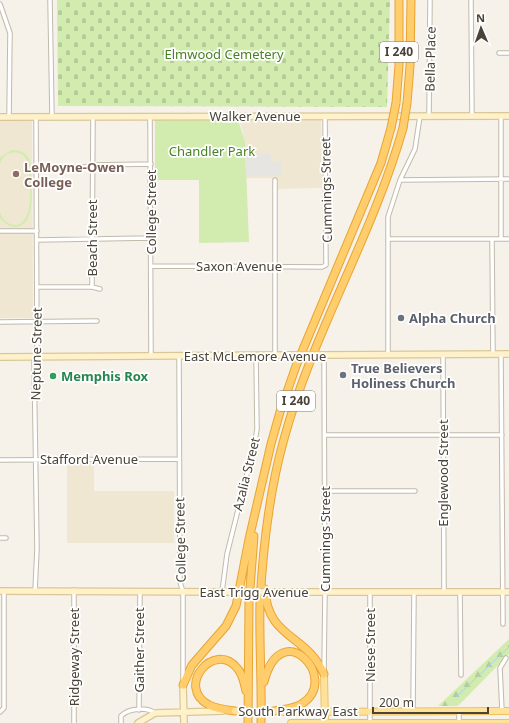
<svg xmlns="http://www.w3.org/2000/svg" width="509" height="723" font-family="'Noto Sans',sans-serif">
  <defs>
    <pattern id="forest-firs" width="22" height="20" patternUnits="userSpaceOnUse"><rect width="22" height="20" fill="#d2ecb0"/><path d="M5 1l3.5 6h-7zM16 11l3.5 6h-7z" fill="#b6cc98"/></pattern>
    <pattern id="cemetery-stones" width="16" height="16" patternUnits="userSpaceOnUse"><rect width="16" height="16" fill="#d2ecb0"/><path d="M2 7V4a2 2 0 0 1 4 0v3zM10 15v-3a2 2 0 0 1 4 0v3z" fill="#b6cc98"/></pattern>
  </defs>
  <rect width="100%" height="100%" fill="#f6f2ea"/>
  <path fill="#f0e7d3" d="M321 120 322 188 278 189V178H246L245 141 240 121Z
    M0 121H32L33 318H0Z
    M67 463H94V491H174V543H67Z"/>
  <path fill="#d2ecb0" d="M155 120H238L245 141 249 242 199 243V180H155Z
    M12 150C23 150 29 155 31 165 31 181 38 225 16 227 9 227 4 223 0 218V212C2 220 8 225 17 225 36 219 29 182 29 166 26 149 5 147 0 164V157Z"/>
  <path fill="url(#forest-firs)" d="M509 639V654L458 706H438Z"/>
  <path fill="url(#cemetery-stones)" d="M57 0H390L387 107 58 106Z"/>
  <path fill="#e7e5e1" d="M271 153V162H282V175L255 176 246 174 245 154Z"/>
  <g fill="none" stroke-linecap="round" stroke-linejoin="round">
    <path stroke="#a3d4f5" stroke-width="1" d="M456 697 509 647"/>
    <defs>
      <path id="street" d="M50 0 52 117
        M471 0 472 116
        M0 4 10 33 9 117
        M499 53H509
        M150 116 151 356
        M429 117 430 0
        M93 165 151 164
        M37 167H92
        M400 180 509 179
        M0 231H37
        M388 239H509
        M492 239 493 354
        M501 239V116
        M37 240 151 238
        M151 266 322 267 326 265 325 116
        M37 287H92L100 289
        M92 287 93 117
        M0 322 97 321
        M501 354 503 624
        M275 355V180
        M324 355 325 593 324 670
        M388 355V217L400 180 415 149 420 116
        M443 355 444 592
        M179 356 180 582 183 592V681
        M325 435H502
        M0 460 179 459
        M325 491H415
        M0 538H6
        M35 591 37 549 34 357 37 353 36 117
        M222 592 227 554 255 442 257 429 256 355
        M460 592 461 675
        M139 710 140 591
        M413 711 414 592
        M502 711 500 668 506 658
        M0 712 4 708V591
        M74 723V590
        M121 723V716C129 708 146 707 155 713
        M370 723V592
        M459 723V711"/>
      <path id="secondary" d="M0 117 509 116
        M321 355 509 354
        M0 357 287 355
        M0 591 231 592
        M275 592H509
        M183 685 184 723
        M138 723 155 713 223 711"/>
      <path id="primary" d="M324 674 325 723
        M283 712 509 711
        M291 723H509"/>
      <path id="highway" d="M396 103 399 65V0
        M407 103 410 66 411 0
        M265 589C267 639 307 634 324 674
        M264 682C281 614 340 678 303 703 295 709 283 709 274 711
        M183 685 192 665 226 626 236 606 249 539 271 444 280 412 296 366 381 163 391 128
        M235 711C226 710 217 709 209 705 175 687 214 640 237 668 243 674 244 683 246 691
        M248 723 249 601 254 536
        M261 723C262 683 259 642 260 602 263 546 269 492 284 439 313 332 373 235 403 128"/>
    </defs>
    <use href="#street" stroke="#c2baab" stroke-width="5.5"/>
    <use href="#secondary" stroke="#d9c797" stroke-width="8"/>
    <use href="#primary" stroke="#ecc261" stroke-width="8"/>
    <use href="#highway" stroke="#e8a431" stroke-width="9"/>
    <use href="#street" stroke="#fff" stroke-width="3.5"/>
    <use href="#secondary" stroke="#fff2cb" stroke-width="5.5"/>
    <use href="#primary" stroke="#ffe29a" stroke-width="6"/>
    <use href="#highway" stroke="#ffcd6c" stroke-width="7"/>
    <defs>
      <path id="secondary-bridge" d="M287 355H321
        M231 592H275"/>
      <path id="primary-bridge" d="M235 711H274"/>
      <path id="highway-bridge" d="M391 128 396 103
        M403 128 407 103"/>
    </defs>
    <use href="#secondary-bridge" stroke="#d9c797" stroke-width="8" stroke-linecap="butt"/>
    <use href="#primary-bridge" stroke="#ecc261" stroke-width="8" stroke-linecap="butt"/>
    <use href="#highway-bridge" stroke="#e8a431" stroke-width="9" stroke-linecap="butt"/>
    <use href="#secondary-bridge" stroke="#fff2cb" stroke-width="5.5"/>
    <use href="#primary-bridge" stroke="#ffe29a" stroke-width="6"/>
    <use href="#highway-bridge" stroke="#ffcd6c" stroke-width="7"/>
  </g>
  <circle fill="#8d6e63" stroke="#fff" stroke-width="1.5" cx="16" cy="174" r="4"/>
  <g fill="#6b7280" stroke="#fff" stroke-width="1.5">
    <circle cx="401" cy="318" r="4"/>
    <circle cx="343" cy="375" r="4"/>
  </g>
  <circle fill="#2e9e5b" stroke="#fff" stroke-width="1.5" cx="53" cy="376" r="4"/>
  <g text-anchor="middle" stroke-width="3.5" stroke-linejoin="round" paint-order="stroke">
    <g fill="#fff" stroke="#807b73" stroke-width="1">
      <rect x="380" y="42" width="38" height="20" rx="3"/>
      <rect x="277" y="391" width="38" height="20" rx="3"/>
    </g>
    <g font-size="12" font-weight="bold" fill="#4a4337">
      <text x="399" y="56">I 240</text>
      <text x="296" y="405">I 240</text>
    </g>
    <g font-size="13" fill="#498125" stroke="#fff">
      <text x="224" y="59">Elmwood Cemetery</text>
      <text x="212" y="156">Chandler Park</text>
    </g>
    <g font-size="13" fill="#4a4337" stroke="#fff">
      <text transform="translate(430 59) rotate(-89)" y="5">Bella Place</text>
      <text x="255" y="121">Walker Avenue</text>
      <text transform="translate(326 190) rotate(-91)" y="5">Cummings Street</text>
      <text transform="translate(151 212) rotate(-90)" y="5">College Street</text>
      <text transform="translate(92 238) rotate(-90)" y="5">Beach Street</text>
      <text x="239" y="271">Saxon Avenue</text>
      <text transform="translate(36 354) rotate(-89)" y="5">Neptune Street</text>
      <text x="255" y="361">East McLemore Avenue</text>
      <text x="89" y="464">Stafford Avenue</text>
      <text transform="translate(443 473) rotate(-90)" y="5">Englewood Street</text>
      <text transform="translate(246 474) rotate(-76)" y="5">Azalia Street</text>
      <text transform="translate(325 539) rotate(-90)" y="5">Cummings Street</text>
      <text transform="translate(180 540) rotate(-91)" y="5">College Street</text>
      <text x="254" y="597">East Trigg Avenue</text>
      <text transform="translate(370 645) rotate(-90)" y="5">Niese Street</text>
      <text transform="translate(139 650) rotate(-90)" y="5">Gaither Street</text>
      <text transform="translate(74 657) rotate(-90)" y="5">Ridgeway Street</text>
      <text x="298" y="716">South Parkway East</text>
    </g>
    <g font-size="13" font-weight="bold" fill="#785e54" stroke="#fff" text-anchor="start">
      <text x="24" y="172">LeMoyne-Owen<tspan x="24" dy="15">College</tspan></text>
    </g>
    <g font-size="13" font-weight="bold" fill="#5b616d" stroke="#fff" text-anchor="start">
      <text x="409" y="323">Alpha Church</text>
      <text x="351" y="373">True Believers<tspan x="351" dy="15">Holiness Church</tspan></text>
    </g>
    <g font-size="13" font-weight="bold" fill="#27864d" stroke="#fff" text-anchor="start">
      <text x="61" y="381">Memphis Rox</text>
    </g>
  </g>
  <g transform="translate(481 28) rotate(358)" stroke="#ffffff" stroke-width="3" paint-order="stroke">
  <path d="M0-3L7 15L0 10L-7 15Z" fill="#4a4337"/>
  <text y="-6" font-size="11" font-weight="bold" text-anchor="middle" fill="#4a4337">N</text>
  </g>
  <path d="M373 707v6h115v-6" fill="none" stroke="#4a4337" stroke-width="2"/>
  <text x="379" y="707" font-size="12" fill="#4a4337" stroke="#ffffff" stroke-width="3" paint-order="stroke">200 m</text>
</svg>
